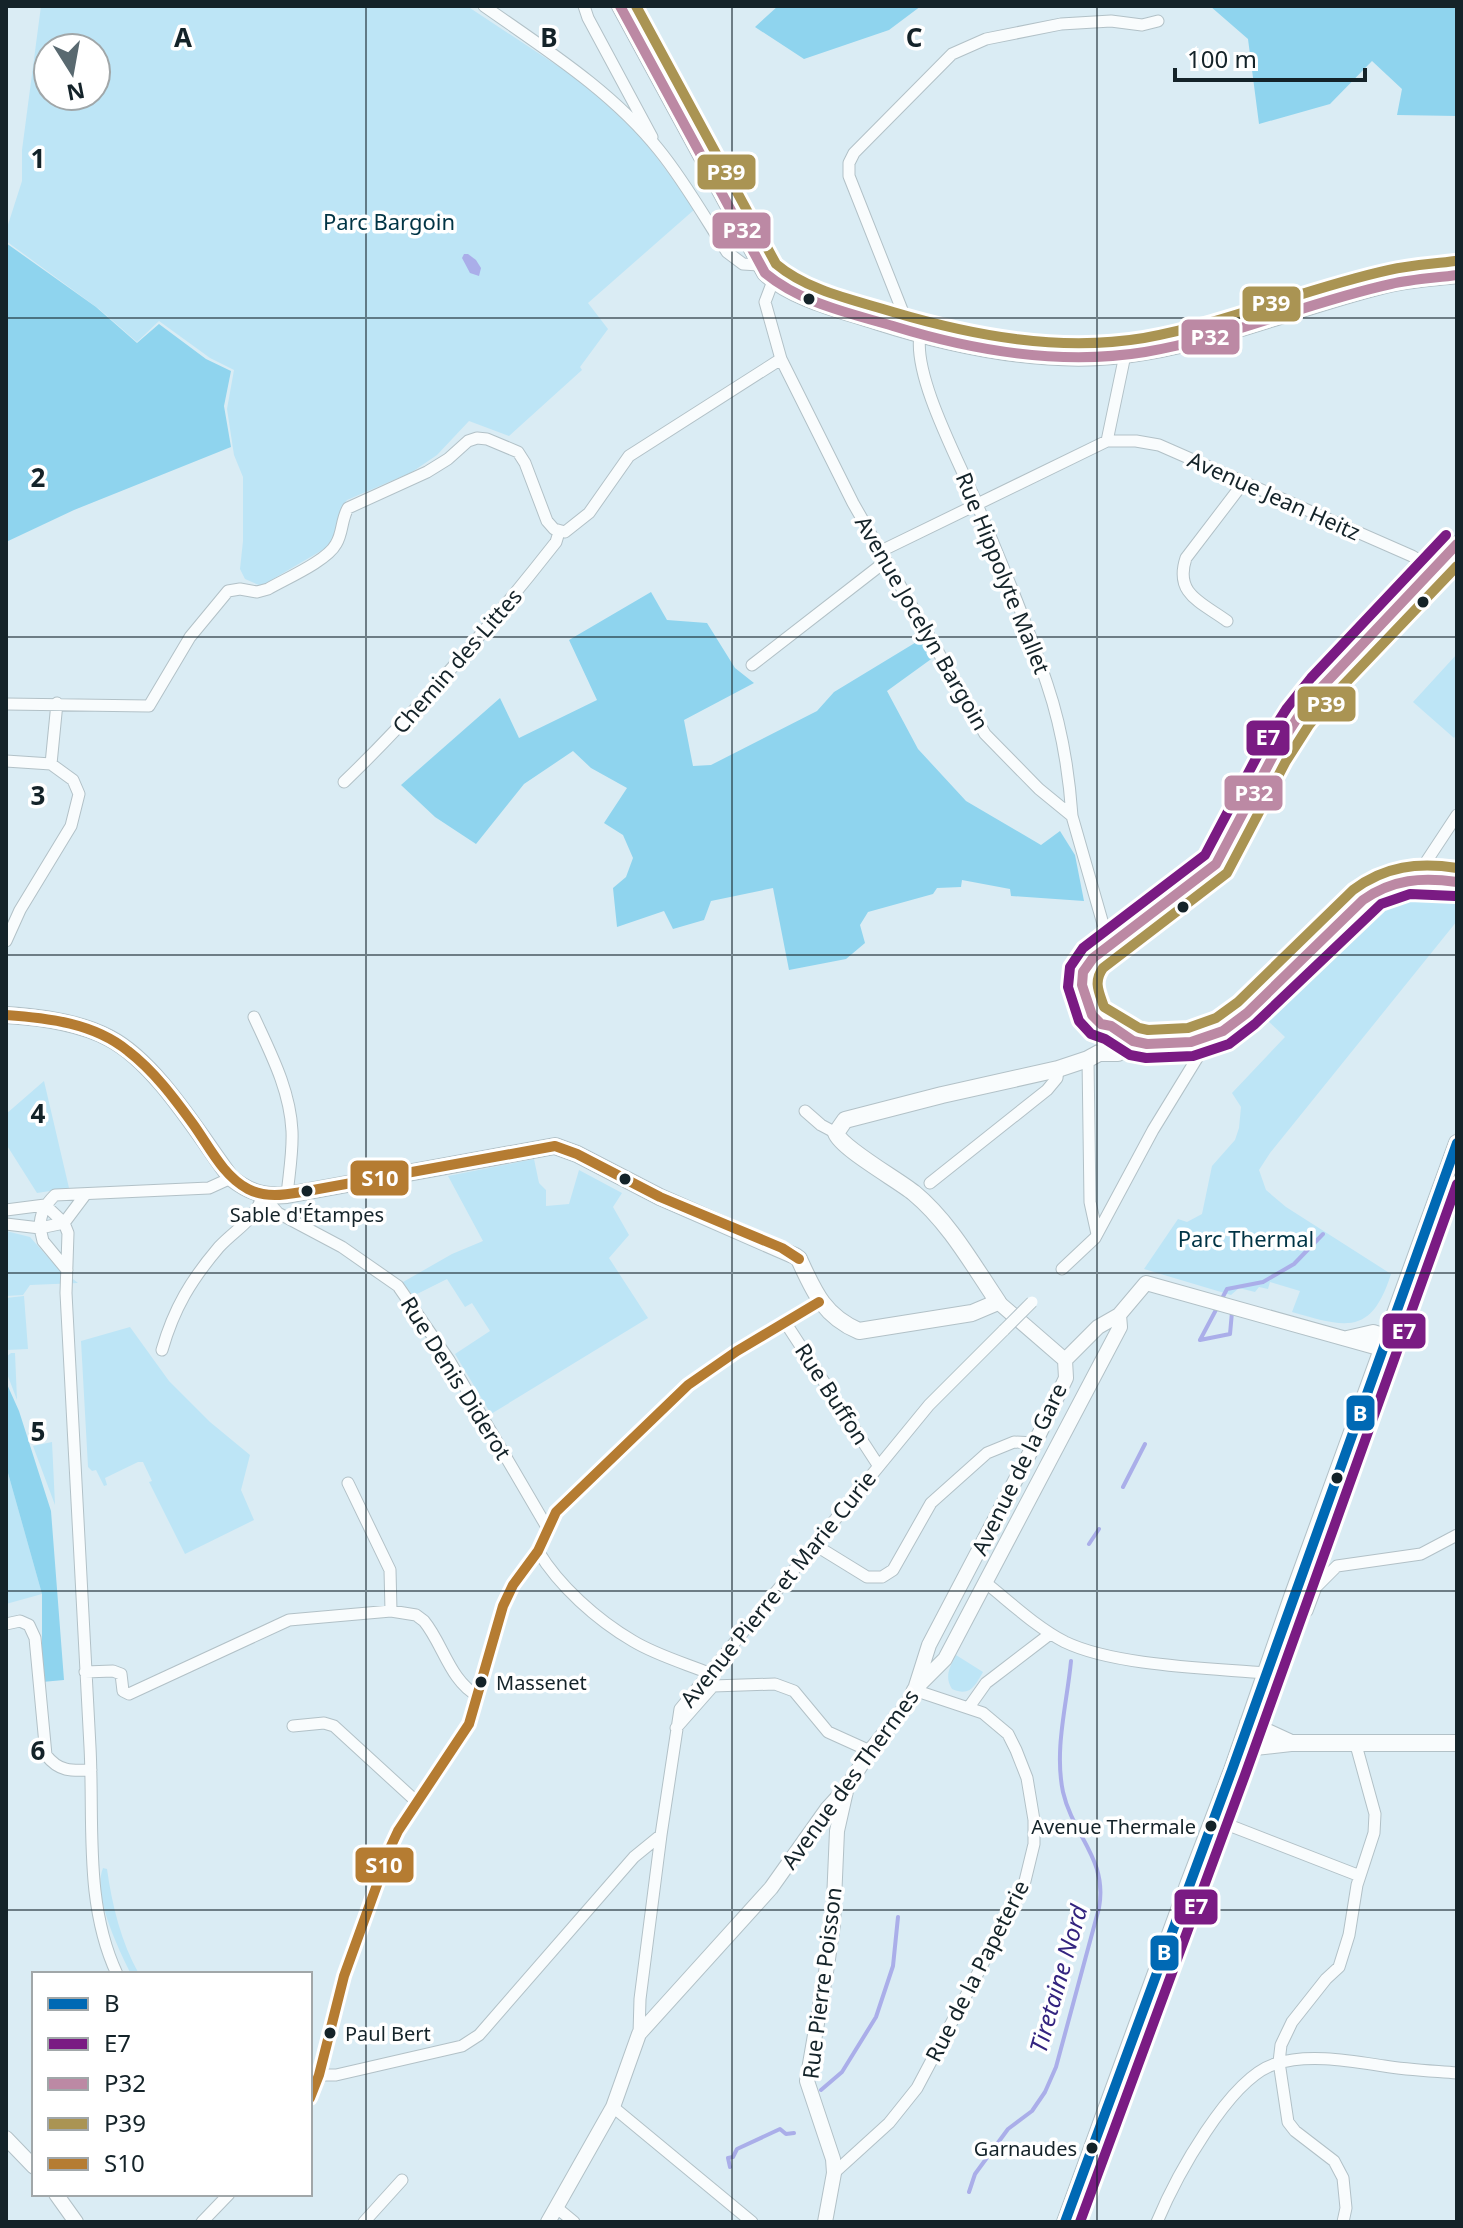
<svg xmlns="http://www.w3.org/2000/svg" width="1463" height="2228" font-family="'Noto Sans',sans-serif">
  <rect width="100%" height="100%" fill="#daecf4"/>
  <path fill="#bde5f6" fill-rule="evenodd" d="M41 6H467L585 84 643 139 695 209 588 303 608 329 580 367 582 370 509 436 469 421 437 455 412 472 347 500C335 514 341 530 331 545L261 586 245 579 240 569 243 541V477L234 455 227 409 234 370 210 358 159 321 137 342 99 309 6 241V231L22 181V150ZM48 48H96V96H48Z
    M1457 654V734L1454 738 1413 702Z
    M1420 886 1457 900V921L1270 1153 1259 1170 1266 1190 1286 1207 1391 1274C1371 1337 1345 1327 1292 1312L1300 1291 1270 1282 1268 1289 1259 1287 1255 1292 1239 1288 1231 1295 1144 1269 1178 1219 1187 1222 1202 1214 1212 1166 1235 1140 1239 1128 1241 1107 1232 1093 1285 1037 1267 1020 1383 899 1395 889Z
    M44 1081 69 1188 37 1193 6 1144V1114Z
    M534 1159 539 1183 546 1190V1206L569 1204 579 1170 622 1193 613 1207 629 1235 609 1258 648 1318 491 1414 455 1354 490 1331 472 1303 465 1307 447 1279 413 1296 403 1282 452 1254 483 1241 448 1176Z
    M6 1231 30 1237 54 1264 78 1283 30 1285 23 1295 6 1296Z
    M24 1296 28 1349 6 1350V1298Z
    M130 1327 169 1381 210 1422 250 1455 241 1490 254 1520 185 1554 149 1482 152 1481 143 1462H138L105 1478 107 1485 104 1486 96 1470 92 1471 88 1467 81 1341Z
    M11 1353H15L17 1400 6 1371V1357Z
    M52 1442 55 1505 33 1446Z
    M6 1466 42 1594 6 1604Z
    M956 1655 983 1672C975 1686 970 1697 952 1689 944 1676 950 1667 956 1655Z
    M103 1868 107 1869C112 1905 121 1942 139 1974H131C119 1950 92 1895 103 1868Z"/>
  <path fill="#8fd4ee" d="M778 6H921L889 30 804 59 755 27Z
    M1210 6H1457V116L1397 115 1402 89 1372 61 1330 104 1259 124 1248 39Z
    M6 243 96 307 137 343 159 324 206 359 231 371 224 406 231 447 74 510 6 542Z
    M651 592 667 620 707 623 735 668 754 683 684 720 693 766 711 765 817 711 834 692 923 638 934 657 887 691 918 749 966 801 1041 845 1060 831 1075 855 1084 901 1011 896 1010 889 962 880 961 887 937 888 933 894 868 912 860 925 865 943 846 959 789 970 773 888 711 901 704 920 673 929 664 911 617 927 613 888 626 877 633 858 623 835 604 823 627 788 591 768 573 751 524 784 476 844 435 817 401 785 500 698 519 738 597 700 569 640Z
    M6 1382 19 1411 51 1511 64 1680 42 1682V1594L6 1466Z"/>
  <path fill="#aaaee9" d="M464 254H468L476 260 481 268 479 276 470 273 462 258Z"/>
  <g fill="none" stroke-linecap="round" stroke-linejoin="round">
    <path stroke="#aaaee9" stroke-width="4" d="M1200 1340 1227 1289 1263 1282 1294 1264 1323 1234
      M1200 1340 1230 1334 1232 1312
      M1123 1487 1145 1444
      M1089 1544 1099 1529
      M821 2090 842 2072 876 2017 893 1966 898 1917
      M730 2167 728 2158 733 2157 737 2149 780 2129 786 2134 794 2133
      M969 2192 975 2174 1008 2129 1032 2111 1045 2092 1056 2067 1099 1908C1108 1859 1073 1836 1063 1792 1054 1749 1067 1704 1071 1661"/>
    <defs>
      <path id="minor" d="M484 6C545 49 612 91 659 150 685 182 705 218 727 252L743 264 759 265
        M584 6 588 18 652 137
        M773 281 765 302 781 359 853 503 985 734 1039 789 1072 816 1109 945
        M901 329 904 315 849 176V163L854 153 952 54 986 39 1061 24 1111 21 1142 25 1158 21
        M920 335C913 377 959 461 976 502 1001 562 1027 623 1047 684 1061 725 1069 773 1072 816
        M1107 441 1125 355
        M879 552 1107 441H1136L1159 445 1412 556 1435 570
        M1227 621C1201 602 1174 594 1186 558L1244 482
        M752 665 886 561
        M6 704 149 706 190 637 228 591 240 589 257 592 268 589C285 579 327 561 336 544 343 533 341 520 348 508L427 472 448 459 468 441 477 438 487 439 518 452 525 463 547 521 554 529 565 532 589 513 629 456 781 359
        M6 761 51 764 73 780 79 794 71 826 20 910 6 941
        M51 764 57 703
        M344 782C421 708 490 626 556 542L559 532
        M1421 878 1424 865 1457 815
        M254 1017C271 1054 290 1090 292 1131 293 1152 289 1174 287 1195
        M1088 1059 1090 1202 1097 1234
        M805 1111 821 1125 836 1133
        M930 1183 1047 1090 1057 1078 1058 1069
        M85 1195 64 1223 40 1228C40 1213 45 1205 55 1195L209 1188 231 1178
        M6 1210 45 1205 64 1223 68 1233 66 1293C74 1444 81 1595 90 1747 94 1822 84 1904 117 1974
        M6 1224 40 1228 43 1241 67 1270
        M1062 1269 1095 1238 1153 1130 1210 1037
        M785 1322 878 1465
        M162 1350C174 1308 191 1280 219 1247 237 1228 253 1222 263 1196L278 1213 342 1247 398 1286 449 1360 548 1529
        M348 1483 390 1570 391 1611
        M815 1545 867 1577H882L893 1570 931 1503 987 1453 1014 1442 1035 1443
        M538 1551C559 1586 597 1620 633 1641 656 1655 684 1663 709 1673
        M986 1583C1011 1603 1036 1627 1065 1642 1115 1666 1209 1668 1266 1673
        M1287 1614H1301L1307 1611 1316 1587 1337 1566 1421 1554 1457 1535
        M6 1624 20 1621 29 1625 35 1638 46 1755C59 1772 72 1771 91 1770
        M85 1672 113 1671 121 1674 123 1691 129 1694 289 1620 391 1611 416 1615 424 1621C443 1644 450 1681 478 1696
        M969 1707 986 1683 1050 1634
        M293 1726 324 1723 334 1726 418 1803
        M676 1728 713 1686 775 1684 794 1691 828 1732 870 1751
        M1213 1819 1360 1876
        M639 2034 640 1999 661 1835 680 1709 929 1405 1004 1330
        M319 2075H336L462 2046 479 2035 634 1857 661 1835
        M310 2098 319 2075 344 1976 391 1846 398 1831 469 1724 503 1606 513 1585 538 1551 556 1512 688 1385 737 1351 819 1302
        M613 2107 752 2222
        M834 2173 889 2123 917 2088 1015 1903 1025 1881 1034 1844V1820L1027 1778 1016 1750 1008 1734 983 1713 914 1690
        M557 2208 574 2222
        M202 2222 229 2194
        M364 2222 402 2180
        M1157 2222C1175 2179 1229 2078 1275 2064 1308 2053 1351 2061 1384 2066 1408 2070 1433 2071 1457 2073
        M1343 2222 1346 2208 1343 2178 1334 2161 1295 2131 1288 2122 1279 2062 1281 2045 1292 2022 1326 1979 1339 1967 1349 1935 1357 1885 1374 1833 1375 1814 1356 1745"/>
      <path id="tertiary" d="M1347 1338 1373 1332 1386 1336
        M1065 1360 1098 1327 1119 1315 1146 1283 1382 1349
        M916 1686 929 1645 1035 1443 1066 1378 1065 1360 998 1302
        M6 2138 34 2167
        M56 2194 76 2222
        M548 2222 613 2107 639 2034 771 1888 827 1809 847 1787 870 1751 908 1704 914 1690 945 1659 1120 1327 1119 1315
        M825 2222 834 2173 833 2159 807 2081 827 1966 833 1924 837 1831 846 1791"/>
      <path id="secondary" d="M620 6 765 273C790 298 842 310 875 321 959 348 1056 368 1145 352 1226 338 1304 305 1385 285 1408 279 1433 278 1457 275
        M1457 544 1435 570 1321 688 1298 717 1274 754 1216 864 1093 958 1083 972 1082 985 1092 1015 1101 1024 1111 1026 1133 1041 1147 1044 1191 1042 1223 1031 1247 1013 1363 900C1392 877 1422 876 1457 882
        M6 1015C39 1017 79 1022 109 1038 156 1062 199 1135 231 1178 249 1192 263 1197 287 1195L555 1146 577 1154 660 1197 795 1256 799 1259C814 1292 824 1316 859 1331L972 1313 998 1302C973 1265 949 1222 914 1193 898 1180 841 1148 836 1133L845 1120 942 1095 1058 1069 1088 1059 1099 1053H1118L1133 1041
        M1248 1723 1289 1742
        M1241 1746 1255 1747 1291 1743H1457
        M1065 2222 1188 1885 1232 1770 1292 1597 1457 1143"/>
    </defs>
    <use href="#minor" stroke="#b2c1c7" stroke-width="13"/>
    <use href="#tertiary" stroke="#b2c1c7" stroke-width="16"/>
    <use href="#secondary" stroke="#b2c1c7" stroke-width="18"/>
    <use href="#minor" stroke="#f9fcfd" stroke-width="11"/>
    <use href="#tertiary" stroke="#f9fcfd" stroke-width="14"/>
    <use href="#secondary" stroke="#f9fcfd" stroke-width="16"/>
    <defs>
      <path id="minor-bridge" d="M1004 1330 1032 1302"/>
    </defs>
    <use href="#minor-bridge" stroke="#b2c1c7" stroke-width="13" stroke-linecap="butt"/>
    <use href="#minor-bridge" stroke="#f9fcfd" stroke-width="11"/>
    <defs>
      <path id="bus-1" d="M1065 2222 1232 1770 1457 1143"/>
      <path id="bus-2" d="M1446 535 1311 678 1287 708 1262 747 1205 855 1083 948 1070 967 1068 987 1079 1021 1091 1034 1105 1039 1130 1055 1146 1058 1193 1056 1229 1044 1255 1024 1381 904 1410 894 1455 896
        M1080 2222 1245 1775 1457 1184"/>
      <path id="bus-3" d="M620 6 765 273C801 303 849 313 893 326 974 351 1060 366 1145 352 1229 338 1308 302 1391 284 1412 279 1435 278 1457 275
        M1457 544 1321 688 1298 717 1274 754 1216 864 1093 958 1083 972 1082 985 1092 1015 1101 1024 1111 1026 1133 1041 1147 1044 1191 1042 1223 1031 1247 1013 1363 900C1393 879 1422 877 1457 882"/>
      <path id="bus-4" d="M636 6 776 264C808 291 854 300 893 312 974 336 1060 352 1144 338 1228 323 1306 288 1389 270 1411 265 1433 264 1455 261
        M1457 566 1332 697 1309 725 1286 761 1227 873 1103 968C1093 982 1099 992 1104 1007L1139 1028 1148 1030 1188 1028 1216 1018 1238 1002 1353 890C1385 866 1418 862 1457 868"/>
      <path id="bus-5" d="M6 1015C48 1018 94 1023 128 1051 154 1071 174 1098 193 1124 209 1146 223 1176 248 1189 265 1198 284 1195 302 1192L555 1146 577 1154 660 1197 782 1248 799 1259
        M310 2098 319 2075 344 1976 391 1846 398 1831 469 1724 503 1606 513 1585 538 1551 556 1512 688 1385 737 1351 819 1302"/>
    </defs>
    <use href="#bus-1" stroke="#fff" stroke-width="16"/>
    <use href="#bus-2" stroke="#fff" stroke-width="16"/>
    <use href="#bus-3" stroke="#fff" stroke-width="16"/>
    <use href="#bus-4" stroke="#fff" stroke-width="16"/>
    <use href="#bus-5" stroke="#fff" stroke-width="16"/>
    <use href="#bus-1" stroke="#0069b4" stroke-width="10"/>
    <use href="#bus-2" stroke="#7a1b83" stroke-width="10"/>
    <use href="#bus-3" stroke="#bc89a4" stroke-width="10"/>
    <use href="#bus-4" stroke="#aa9453" stroke-width="10"/>
    <use href="#bus-5" stroke="#b57c32" stroke-width="10"/>
  </g>
  <path fill="none" stroke="#142329" stroke-width="2" stroke-opacity="0.55" d="M366 6V2222M732 6V2222M1097 6V2222M6 318H1457M6 637H1457M6 955H1457M6 1273H1457M6 1591H1457M6 1910H1457"/>
  <g fill="#142329" stroke="#fff" stroke-width="3">
    <circle cx="809" cy="299" r="7"/>
    <circle cx="1423" cy="602" r="7"/>
    <circle cx="1183" cy="907" r="7"/>
    <circle cx="625" cy="1179" r="7"/>
    <circle cx="307" cy="1191" r="7"/>
    <circle cx="1337" cy="1478" r="7"/>
    <circle cx="481" cy="1682" r="7"/>
    <circle cx="1211" cy="1826" r="7"/>
    <circle cx="330" cy="2033" r="7"/>
    <circle cx="1092" cy="2148" r="7"/>
  </g>
  <g text-anchor="middle" stroke-width="7" stroke-linejoin="round" paint-order="stroke">
    <g font-size="20" fill="#142329" stroke="#fff" text-anchor="start">
      <text x="307" y="1222" text-anchor="middle">Sable d'Étampes</text>
      <text x="496" y="1690">Massenet</text>
      <text x="1196" y="1834" text-anchor="end">Avenue Thermale</text>
      <text x="345" y="2041">Paul Bert</text>
      <text x="1077" y="2156" text-anchor="end">Garnaudes</text>
    </g>
    <g font-size="22" fill="#003445" stroke="#fff">
      <text x="389" y="230">Parc Bargoin</text>
      <text x="1246" y="1247">Parc Thermal</text>
    </g>
    <g font-size="22" fill="#142329" stroke="#fff">
      <text transform="translate(1274 496) rotate(24)" y="8">Avenue Jean Heitz</text>
      <text transform="translate(1003 573) rotate(68)" y="8">Rue Hippolyte Mallet</text>
      <text transform="translate(922 623) rotate(60)" y="8">Avenue Jocelyn Bargoin</text>
      <text transform="translate(457 661) rotate(-49)" y="8">Chemin des Littes</text>
      <text transform="translate(456 1378) rotate(58)" y="8">Rue Denis Diderot</text>
      <text transform="translate(832 1394) rotate(57)" y="8">Rue Buffon</text>
      <text transform="translate(1019 1469) rotate(-64)" y="8">Avenue de la Gare</text>
      <text transform="translate(778 1589) rotate(-51)" y="8">Avenue Pierre et Marie Curie</text>
      <text transform="translate(850 1779) rotate(-54)" y="8">Avenue des Thermes</text>
      <text transform="translate(977 1971) rotate(-63)" y="8">Rue de la Papeterie</text>
      <text transform="translate(822 1983) rotate(-83)" y="8">Rue Pierre Poisson</text>
    </g>
    <g font-size="24" font-style="italic" fill="#33237f" stroke="#fff">
      <text transform="translate(1059 1979) rotate(-74)" y="8">Tiretaine Nord</text>
    </g>
  </g>
  <g font-size="26" text-anchor="middle" font-weight="bold" fill="#142329" stroke="#fff" stroke-width="7" stroke-linejoin="round" paint-order="stroke">
    <text x="183" y="47">A</text>
    <text x="549" y="47">B</text>
    <text x="914" y="47">C</text>
    <text x="38" y="168">1</text>
    <text x="38" y="487">2</text>
    <text x="38" y="805">3</text>
    <text x="38" y="1123">4</text>
    <text x="38" y="1441">5</text>
    <text x="38" y="1760">6</text>
  </g>
  <g stroke="#fff" stroke-width="3">
    <rect x="696" y="153" width="61" height="38" rx="8" fill="#aa9453"/>
    <rect x="711" y="211" width="61" height="39" rx="8" fill="#bc89a4"/>
    <rect x="1241" y="285" width="61" height="38" rx="8" fill="#aa9453"/>
    <rect x="1180" y="318" width="61" height="38" rx="8" fill="#bc89a4"/>
    <rect x="1296" y="685" width="61" height="38" rx="8" fill="#aa9453"/>
    <rect x="1245" y="719" width="46" height="38" rx="8" fill="#7a1b83"/>
    <rect x="1223" y="774" width="61" height="38" rx="8" fill="#bc89a4"/>
    <rect x="349" y="1159" width="61" height="38" rx="8" fill="#b57c32"/>
    <rect x="1381" y="1312" width="46" height="38" rx="8" fill="#7a1b83"/>
    <rect x="1345" y="1394" width="31" height="38" rx="8" fill="#0069b4"/>
    <rect x="354" y="1846" width="61" height="38" rx="8" fill="#b57c32"/>
    <rect x="1173" y="1888" width="46" height="38" rx="8" fill="#7a1b83"/>
    <rect x="1149" y="1934" width="31" height="38" rx="8" fill="#0069b4"/>
  </g>
  <g font-size="22" text-anchor="middle" font-weight="bold" fill="#fff">
    <text x="726" y="180">P39</text>
    <text x="742" y="238">P32</text>
    <text x="1271" y="311">P39</text>
    <text x="1210" y="345">P32</text>
    <text x="1326" y="712">P39</text>
    <text x="1268" y="745">E7</text>
    <text x="1254" y="801">P32</text>
    <text x="380" y="1186">S10</text>
    <text x="1404" y="1339">E7</text>
    <text x="1360" y="1421">B</text>
    <text x="384" y="1873">S10</text>
    <text x="1196" y="1914">E7</text>
    <text x="1164" y="1960">B</text>
  </g>
  <rect width="1463" height="2228" fill="none" stroke="#142329" stroke-width="16"/>
  <rect x="32" y="1972" width="280" height="224" fill="#ffffff" stroke="#a1a7a9" stroke-width="2"/>
  <rect x="48" y="1998" width="40" height="12" fill="#0069b4" stroke="#a1a7a9" stroke-width="2"/>
  <text x="104" y="2012" font-size="24" fill="#142329">B</text>
  <rect x="48" y="2038" width="40" height="12" fill="#7a1b83" stroke="#a1a7a9" stroke-width="2"/>
  <text x="104" y="2052" font-size="24" fill="#142329">E7</text>
  <rect x="48" y="2078" width="40" height="12" fill="#bc89a4" stroke="#a1a7a9" stroke-width="2"/>
  <text x="104" y="2092" font-size="24" fill="#142329">P32</text>
  <rect x="48" y="2118" width="40" height="12" fill="#aa9453" stroke="#a1a7a9" stroke-width="2"/>
  <text x="104" y="2132" font-size="24" fill="#142329">P39</text>
  <rect x="48" y="2158" width="40" height="12" fill="#b57c32" stroke="#a1a7a9" stroke-width="2"/>
  <text x="104" y="2172" font-size="24" fill="#142329">S10</text>
  <g transform="translate(72 72) rotate(169)"><circle r="38" fill="#ffffff" stroke="#a1a7a9" stroke-width="2"/>
  <path d="M0-6L14 30L0 20L-14 30Z" fill="#596970"/>
  <text y="-12" font-size="22" font-weight="bold" text-anchor="middle" fill="#142329">N</text>
  </g>
  <path d="M1175 68v12h190v-12" fill="none" stroke="#142329" stroke-width="4"/>
  <text x="1187" y="68" font-size="24" fill="#142329" stroke="#ffffff" stroke-width="6" paint-order="stroke">100 m</text>
</svg>
